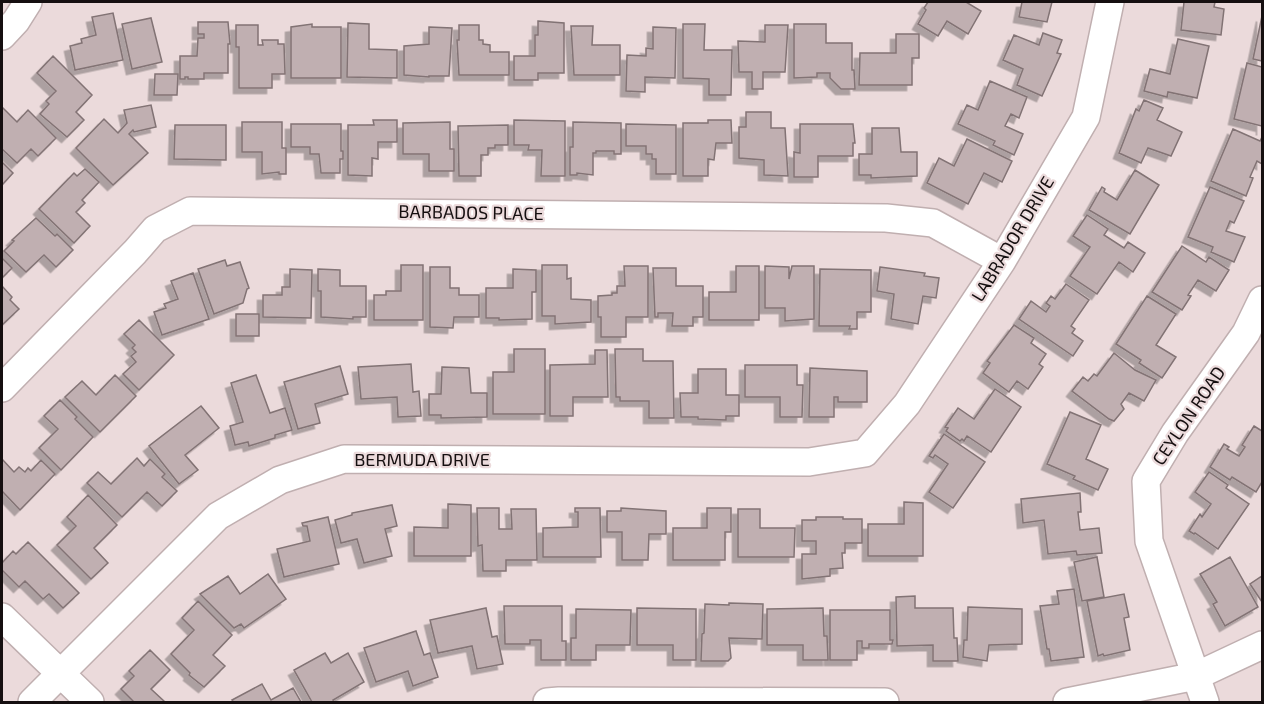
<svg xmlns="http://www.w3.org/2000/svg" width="1264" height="704" font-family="'Exo 2',sans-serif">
  <defs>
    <filter id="shadow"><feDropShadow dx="-5.5" dy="5.5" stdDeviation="0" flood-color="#0004"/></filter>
  </defs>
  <rect width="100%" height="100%" fill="#ebdadb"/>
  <path fill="#c0afb1" stroke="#827374" stroke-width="1.5" filter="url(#shadow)" d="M928 2H966L981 11 968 34 947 21 938 36 918 24 926 10 924 8Z
    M1022 2H1052L1047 22 1019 17Z
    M1184 2H1215L1214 7 1224 9 1221 35 1181 30Z
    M113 13 123 60 75 70 70 46 82 43 81 39 96 35 92 17Z
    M1262 16V61L1253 59Z
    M151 18 162 62 132 69 122 24Z
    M538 21 564 23V73H538V80H514V56H535V35H538Z
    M198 22H228L230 44H228V73H204V79H188V77H185V79H180V56H197L198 38H204V34H198Z
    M348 23 369 24V49L397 50V78L347 77Z
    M312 24V27H341V78H291V27Z
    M683 24H705L704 50H732L731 95H709V79L683 78Z
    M794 24H826V43H852V70H854L855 89H841L830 78V73H817V77L794 78Z
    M236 25H258V45H263L262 40H278V44H284L285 74H272V88H239V47H236Z
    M459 25H479V40H483V44L490 45V52H509V75H459L457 40H459Z
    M765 25H788L785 72H763V89H752V72H739L738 41 765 42Z
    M571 26H593L592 45H620V75H574Z
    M429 27 452 28 449 76H429V77L404 75V46L429 44Z
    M653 27 676 28 675 78 645 77V92L626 91 627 55 646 56V48L653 49Z
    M1043 33 1062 40 1057 53 1061 54 1042 96 1017 85 1023 69 1003 60 1014 35 1039 45Z
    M896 34H919V58H912V85H859L860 53H896Z
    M1178 39 1209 46 1197 98 1168 92 1167 97 1144 91 1150 69 1170 74Z
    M53 56 92 95 76 112 84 120 67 137 40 114 49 104 46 101 56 91 37 73Z
    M1247 63 1262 67V130V126L1234 119Z
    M155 74H178L177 95H154Z
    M990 81 1027 97 1019 118 1011 114 1005 126 1023 134 1014 155 993 145 995 141 958 124 967 105 978 110Z
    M1144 100 1163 108 1157 120 1182 132 1171 156 1148 148 1141 163 1119 153 1136 109 1139 111Z
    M151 105 156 127 134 132 133 130 129 134 148 153 113 185 76 148 104 119 118 133 127 123 124 110Z
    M3 108 17 122 28 110 56 138 38 156 31 149 17 163 2 149V110Z
    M746 112H771V128H785L788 176 764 175V160L739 158V127H746Z
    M373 120H397V142H378V159L372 158V176L348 175V125H374Z
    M514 120 565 121V176H541L542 150H528L529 145H514Z
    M708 120H731L732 143H716L714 160 708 159V176H683V123H708Z
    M242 122H282V148H286V174H279V172L262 174V152H242Z
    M450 122V149H454V171H429V154H403V123Z
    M573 122 621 123V154H614V151H596V153H593V175L577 173V175H570V147H573Z
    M291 124H341V151H343V159H340V173H321L319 154H310V147H291Z
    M626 124 676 125V174H656V159H652V154H646V146H626Z
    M800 124H853L855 143H853V156H818V177H794V152L800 153Z
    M175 125H226V160L174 159Z
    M508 125V145H495V148H488V155H481V176H459L458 126Z
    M872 128H899L901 152H917V176L871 178V175H859V154H872Z
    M1233 129 1260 141 1262 137V164L1257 161 1250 177 1253 178 1246 196 1211 181Z
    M967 139 1012 161 1002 182 984 173 968 204 927 183 939 158 954 166Z
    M2 162 13 173 2 185Z
    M85 169 99 182 82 200 85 203 76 212 90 226 74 243 39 209 74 173 77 176Z
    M1135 170 1159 185 1130 234 1089 210 1102 187 1105 189 1104 192 1117 200Z
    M1210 187 1244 201 1234 223 1230 221 1226 231 1245 237 1234 262 1211 252 1213 247 1188 237Z
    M1087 215 1108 229 1104 235 1124 248 1128 242 1145 253 1133 272 1119 262 1097 294 1070 276 1090 247 1073 236Z
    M36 218 55 236 57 234 73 250 56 267 44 255 26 272 4 251 14 241 12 240Z
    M1182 246 1206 262 1209 257 1229 270 1216 291 1198 280 1188 295 1191 296 1182 310 1152 292Z
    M2 258 12 268 2 278Z
    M225 260 227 266 240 262 249 288 247 289 243 303 214 314 198 269Z
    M401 265H423V320H374V295H386V291H401Z
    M542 265H567V279L571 278V299L591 300V322L555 324V316H542Z
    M624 266H648V317H626V337H601V317H598V296L612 295V293H617V286H625Z
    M736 266H759V320H709V292H736Z
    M765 266 789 267V279L792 266H814V319L785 321V308H765Z
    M430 267H450V288H459V295H479V317H454L453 328 430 327Z
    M880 267 925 273 924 276 939 278 936 298 923 296 918 324 891 319 894 294 877 291Z
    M653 268H676V286H703V317H693V326H672L673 313H658V317H655Z
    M290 269 312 270 311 318 263 317V295H282V287H290Z
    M318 269 340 270V286H366V317H353V319L321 317V291H318Z
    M513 269 536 270V292H532V319L499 320V318H486V288H513Z
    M820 269 871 270V312H857V329H849L850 326H819Z
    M193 273 209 319 162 335 154 312 166 308 164 304 178 299 171 281Z
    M1066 284 1089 300 1071 326 1075 329 1072 333 1083 341 1073 356 1019 319 1031 301 1046 312 1050 306 1046 303 1051 296 1055 299Z
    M2 286 12 297 10 300 19 309 2 325Z
    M1147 296 1176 314 1156 345 1176 357 1162 378 1139 363 1141 360 1116 344Z
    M236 314H259V336H236Z
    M139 320 174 355 139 390 123 374 136 362 131 356 136 352 132 348 135 345 124 334Z
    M1014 325 1034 338 1031 343 1046 354 1039 364 1043 367 1028 389 1017 381 1009 392 983 373 990 363 987 361Z
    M514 349H545V414H493V372H514Z
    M615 349H643V361H673L674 418H649V401H620V397H616Z
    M595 350H607L608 397H573V416H550V365L595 364Z
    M1114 353 1135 370 1156 380 1144 401 1129 393 1121 404 1124 409 1114 421 1109 419 1072 391 1083 377 1088 381 1094 374 1097 376Z
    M411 364 413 392 419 391 421 416 398 417 397 397 361 399 358 367Z
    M745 365H797V385H803L802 417H780V397H745Z
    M340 366 348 394 315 404 320 423 298 429 284 382Z
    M442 367 469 368 471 393H487V417L441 418V415H429V394H441Z
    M810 368 867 371V402H838V397H834V417H809Z
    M698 369H726V395H739V416H726V420L698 419V417H681L680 393H698Z
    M115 375 136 396 100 432 65 397 82 381 96 395Z
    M256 375 270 413 285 408 292 430 275 435V438L249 446 248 442 235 445 230 426 243 422 231 383Z
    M995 389 1021 407 991 452 967 436 964 441 962 439 960 441 946 431 948 428 945 427 958 408 974 419Z
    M60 400 77 417 75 419 93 437 61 470 39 448 58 429 44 416Z
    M201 406 219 428 185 455 198 470 179 484 149 446Z
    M1070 412 1101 425 1086 459 1108 469 1098 490 1073 479 1075 476 1047 464Z
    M1254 426 1262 431V482L1256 492 1232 477 1230 480 1210 467 1224 444 1229 447 1227 449 1239 456 1245 447 1242 445Z
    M944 434 985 462 953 508 929 492 948 464 935 455 933 458 929 456Z
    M137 458 144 466 150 459 165 474 162 477 177 491 162 506 147 492 122 517 87 483 98 472 111 484Z
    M2 459 14 472 19 467 25 472 28 468 31 471 41 460 55 474 20 510 2 491Z
    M1209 472 1228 485 1226 488 1249 504 1218 549 1195 533 1194 534 1189 531 1200 514 1202 517 1211 504 1195 492Z
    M1080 493 1081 512H1078L1080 530 1099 528 1102 553 1077 555 1076 551 1048 554 1044 520 1023 523 1021 499Z
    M88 495 117 525 94 548 108 563 91 579 57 545 76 526 67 517Z
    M904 502 923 503V556H868V524H904Z
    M448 504 471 505V556H414V527L448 528Z
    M392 505 397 526 385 529 392 556 364 563 357 539 341 543 335 520 352 515V513Z
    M477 508H499V529H512L511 509H536L537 560H506V571H483L482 545 478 546Z
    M575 508H600L601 557H543V528L578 527V512H575Z
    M621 508 666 511V534H649L648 560H622V532H607V511H621Z
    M707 508H731V532H725V560H673V528H707Z
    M738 509H760V528H795L794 557H738Z
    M328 517 339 564 284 577 277 549 310 541 307 526H303L302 523Z
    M816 517H843V519H862V543H845V553H842L843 568 830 569V576L802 579V554H816V541H802V520H816Z
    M28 542 79 593 63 608 49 594 43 599 25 581 19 587 2 570V563L13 551 16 554Z
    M1097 557 1104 597 1082 601 1074 562Z
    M1230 557 1258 607 1225 626 1213 604 1217 602 1200 574Z
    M268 574 286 599 244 628 241 624 234 628 200 594 228 576 240 594Z
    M1262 576V602L1250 584Z
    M1074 589 1084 657 1051 661 1049 649H1047L1040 606 1059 604 1057 591Z
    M1124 594 1129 617 1124 618 1130 650 1104 656 1103 654 1098 656 1087 601Z
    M915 596V608H953L954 638H957L958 661H933V645L897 646 896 597Z
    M198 601 232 635 213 655 225 666 204 687 189 675 190 673 171 654 194 630 182 618Z
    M729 603 763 604 762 639 729 638 731 658 728 661H701L702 634 704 633 705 604 729 605Z
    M504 606H562V641H566V660H541V640H530V644H505Z
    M968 607 1022 609V644L989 645 987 661 963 657 964 640H967Z
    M486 608 492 637 497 636 503 664 477 669 472 646 438 653 430 620Z
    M637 608 696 609V660H673V645H637Z
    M823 608 824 636H827L828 660H803V645H767V609Z
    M576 609 631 610 630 645H596V660H571V638H576Z
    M830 610H890V640H893L892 644H869V648H862V641H857V660H830Z
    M416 631 424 655 430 653 438 677 413 686 408 671 376 682 364 648Z
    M150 650 170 670 151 689 165 702H134L121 689 134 676 129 671Z
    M325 653 331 663 348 653 364 682 333 700 334 702H312L294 670Z
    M262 684 271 700 293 688 301 702H234L232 700Z"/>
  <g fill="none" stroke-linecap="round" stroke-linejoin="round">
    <defs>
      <path id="minor" d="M2 36 16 21 28 2
        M2 388 135 252 155 229 190 211 886 218 933 223 1002 261
        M2 617 90 702
        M32 702 218 516 280 480 344 459 809 462 865 453 907 404 1002 261 1086 117 1110 2
        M547 702 559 701 885 702
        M1067 702 1196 676 1262 645
        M1205 702 1149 541 1146 481 1175 433 1246 333 1262 300"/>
    </defs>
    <use href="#minor" stroke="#c0afb0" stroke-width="30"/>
    <use href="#minor" stroke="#fff" stroke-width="27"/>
  </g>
  <g text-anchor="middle" stroke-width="4.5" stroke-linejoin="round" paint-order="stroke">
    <g font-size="18" fill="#150f10" stroke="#ebdadb">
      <text transform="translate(471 213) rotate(1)" y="6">BARBADOS PLACE</text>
      <text transform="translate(1013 239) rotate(-59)" y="6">LABRADOR DRIVE</text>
      <text transform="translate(1189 416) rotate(-56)" y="6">CEYLON ROAD</text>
      <text x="422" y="466">BERMUDA DRIVE</text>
    </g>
  </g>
  <rect width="1264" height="704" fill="none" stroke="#150f10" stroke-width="6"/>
</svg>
